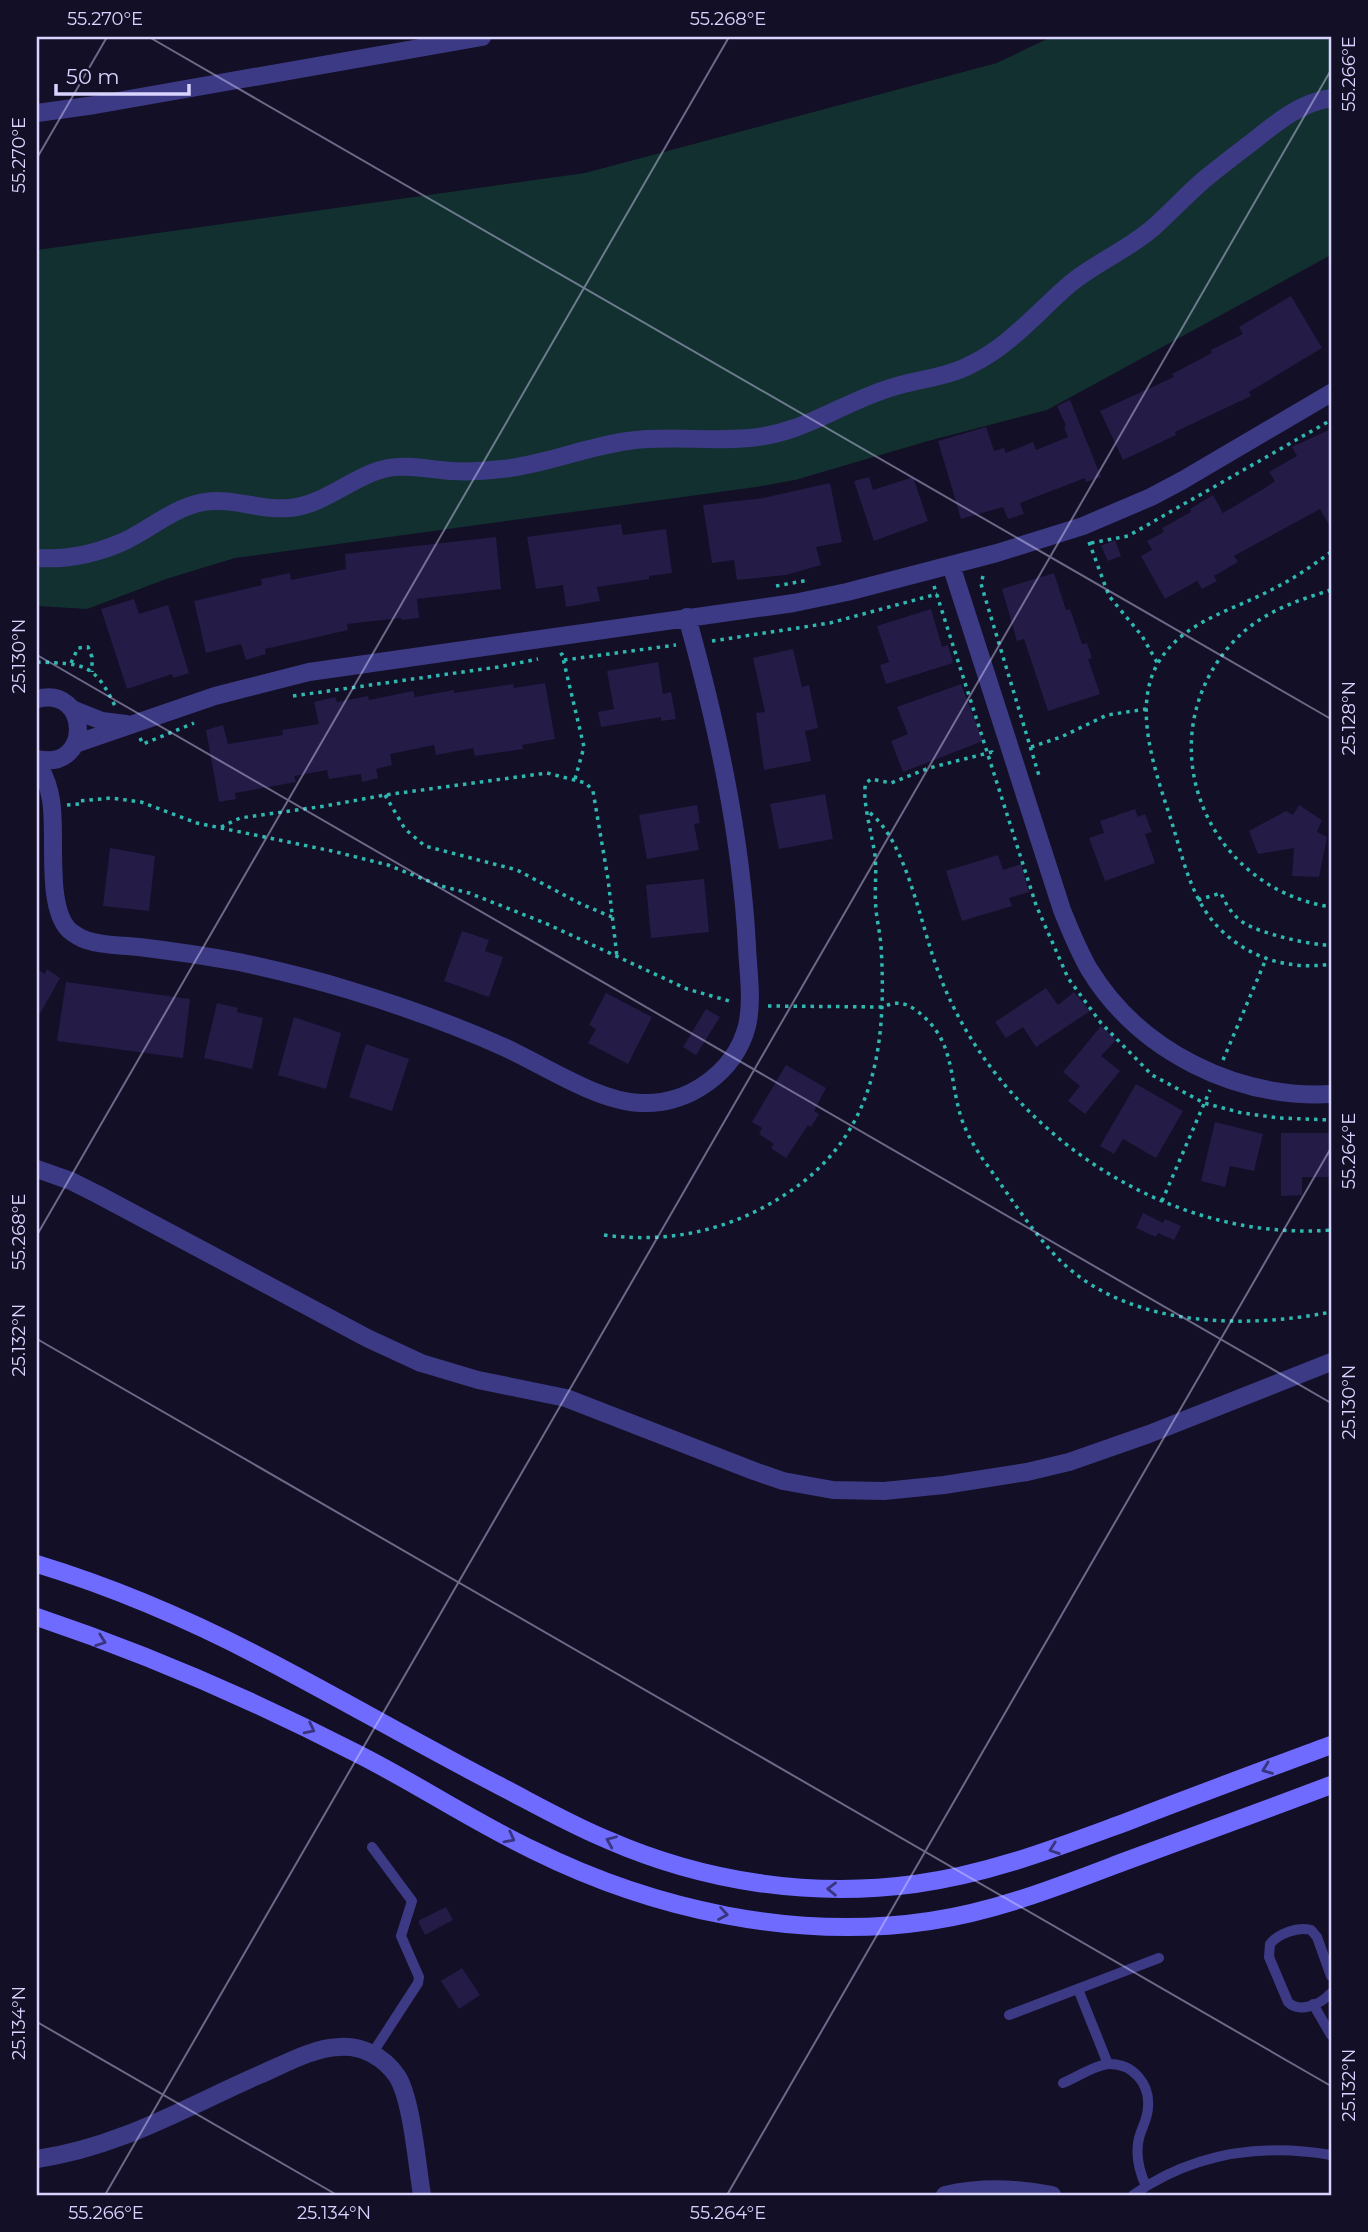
<svg xmlns="http://www.w3.org/2000/svg" width="1368" height="2232" font-family="Montserrat,sans-serif">
  <rect width="100%" height="100%" fill="#130f26"/>
  <path fill="#12302f" d="M1051 37H1331V255L1047 410 928 441 795 480 756 487 235 558 166 579 87 609 37 606V250L585 173 997 63Z"/>
  <path fill="#241b47" d="M1291 296 1322 348 1249 392 1251 396 1175 432 1176 435 1123 460 1100 411 1174 377 1172 374 1212 353 1211 350 1243 334 1239 327Z
    M1070 400 1101 477 1086 482 1085 478 1020 503 1024 514 1008 519 1003 507 961 519 938 441 986 427 994 451 1004 448 1006 453 1033 442 1036 450 1068 437 1064 427 1066 426 1057 406Z
    M1331 429V528L1320 509 1234 556 1238 562 1214 576 1217 581 1202 589 1197 581 1165 599 1141 556 1152 550 1147 541 1164 532 1162 528 1191 512 1190 509 1213 495 1223 513 1265 488 1275 481 1269 472 1297 456 1292 447Z
    M869 477 873 490 913 477 928 521 874 541 854 481Z
    M830 483 842 542 816 547 821 565 786 575 737 580 734 560 712 563 703 505 763 498Z
    M621 524 623 535 666 529 672 573 649 576V579L597 587 600 601 566 607 563 585 536 589 527 537Z
    M496 537 501 589 417 599 419 618 402 620 401 618 347 624 348 630 265 649 266 654 246 660 241 644 206 653 194 601 262 585 261 579 290 573 291 580 346 569 345 554Z
    M1115 540 1121 556 1108 561 1101 546Z
    M1054 573 1066 610 1070 609 1082 644 1087 643 1092 658 1088 659 1100 694 1048 711 1024 639 1017 641 1002 589Z
    M134 599 139 614 168 605 189 673 173 678 172 674 127 689 101 609Z
    M931 609 942 647 948 645 953 663 886 684 880 665 889 662 877 626Z
    M793 649 802 687 809 685 818 728 805 731 811 761 764 770 756 713 765 712 753 658Z
    M658 662 663 694 671 692 676 719 661 721V717L601 727 598 712 614 709 607 671Z
    M545 683 555 739 522 745 523 749 475 756 473 748 436 755 434 745 390 754 392 765 376 769 378 778 362 782 361 774 329 779 327 770 294 776 296 782 235 793 236 799 219 802 206 730 223 725 228 744 283 735 282 730 319 724 314 702 335 697 337 702 368 696 369 700 413 691 415 697 454 690V693L513 684 514 688Z
    M961 684 983 741 903 772 891 741 908 734 897 707Z
    M825 794 833 839 779 849 770 804Z
    M697 805 700 823 694 824 699 850 647 859 639 815Z
    M1299 805 1322 820 1317 832 1327 837 1319 877 1292 876 1294 848 1258 854 1249 831 1286 811 1293 815Z
    M1135 809 1138 817 1145 814 1152 832 1145 834 1155 863 1105 881 1089 838 1104 833 1100 821Z
    M110 848 155 856 149 911 103 906Z
    M998 855 1003 870 1021 864 1029 892 1009 898 1012 906 962 921 946 871Z
    M704 879 709 932 651 938 646 885Z
    M462 931 489 940 485 951 503 957 489 997 444 981Z
    M37 969 45 974 47 969 60 978 37 1019Z
    M66 982 190 999 183 1058 57 1041Z
    M1046 988 1058 1005 1074 992 1090 1011 1036 1047 1023 1027 1006 1038 995 1022Z
    M606 993 652 1017 628 1064 588 1043 596 1029 589 1025Z
    M217 1003 238 1008 237 1012 263 1018 252 1069 204 1058Z
    M706 1009 720 1017 696 1055 683 1047Z
    M294 1017 341 1033 326 1089 278 1075Z
    M1101 1026 1116 1040 1101 1056 1120 1071 1085 1114 1068 1101 1080 1086 1063 1072Z
    M366 1044 409 1059 392 1111 349 1097Z
    M786 1065 826 1088 814 1111 819 1114 811 1127 808 1125 786 1158 771 1148 774 1144 759 1134 762 1128 752 1122Z
    M1136 1084 1183 1111 1156 1158 1123 1139 1114 1154 1100 1146Z
    M1215 1122 1263 1134 1254 1171 1230 1166 1225 1187 1201 1181Z
    M1281 1133H1331V1177H1302V1195L1281 1196Z
    M1143 1213 1163 1223 1165 1219 1181 1226 1174 1240 1158 1233 1156 1237 1136 1228Z
    M446 1907 453 1920 425 1935 418 1921Z
    M462 1968 480 1995 459 2009 441 1981Z"/>
  <g fill="none" stroke-linecap="round" stroke-linejoin="round">
    <path stroke="#2fb8b0" stroke-width="3.5" stroke-dasharray="3.5 5" stroke-linecap="butt" d="M1089 542 1109 596 1142 636 1158 664
      M1091 543 1128 536 1331 420
      M1331 552C1312 566 1293 579 1273 589 1232 611 1183 621 1158 663 1131 709 1157 776 1172 823 1184 862 1192 903 1223 932 1253 960 1292 970 1331 964
      M983 576 981 584 1040 779
      M776 586 809 580
      M934 586 1036 905 1068 978 1101 1023 1152 1075 1204 1103 1242 1113 1279 1118 1331 1120
      M1331 590C1295 601 1260 613 1233 642 1145 739 1205 888 1331 907
      M712 641 830 623 937 594
      M560 655 562 654 584 747 575 779
      M564 660 676 645
      M37 662C83 664 94 662 115 706
      M71 663 78 648 88 647 92 657V672
      M293 696 498 667 538 659
      M140 738 143 744 194 723
      M1031 747 1061 737 1107 715 1147 709
      M385 795 405 829 425 846 517 870 581 904 612 917
      M67 805 79 804V801L111 798 141 802 197 823 332 851 388 865 441 886 469 893 545 923 687 989 733 1002
      M870 813C907 842 921 927 938 971 995 1127 1164 1243 1331 1230
      M221 827 240 818 325 806 385 795 547 773 586 783 593 791 594 797 608 879 617 957
      M1198 900 1221 893C1226 905 1233 916 1244 923 1259 933 1313 946 1331 945
      M768 1006 883 1007C896 1001 905 1002 917 1011 957 1041 948 1079 962 1120 967 1134 974 1146 982 1158 1005 1189 1026 1223 1052 1252 1119 1327 1239 1330 1331 1312
      M1223 1060 1266 959
      M1162 1201 1210 1090
      M604 1235C670 1244 731 1230 786 1194 876 1136 887 1044 881 946 880 933 877 921 876 909 874 891 877 874 875 856 873 838 861 798 866 783L871 779 891 783 929 768 992 752 993 756"/>
    <path stroke="#3d3a85" stroke-width="10" d="M372 1847 412 1901 401 1936 419 1977 418 1983 372 2054
      M1331 1976 1317 1937 1311 1930C1298 1926 1278 1934 1270 1944L1269 1957 1288 2002C1300 2014 1321 2004 1331 1993
      M1078 1989 1108 2064
      M1313 2004 1331 2035
      M1009 2015 1159 1958
      M1063 2083C1077 2077 1093 2066 1108 2064 1133 2063 1150 2084 1148 2107 1148 2118 1142 2127 1139 2138 1135 2155 1139 2171 1146 2186
      M1133 2195C1193 2153 1260 2143 1331 2155"/>
    <path stroke="#3d3a85" stroke-width="18" d="M37 113 95 105 482 37
      M37 558C67 560 99 553 127 540 153 527 175 507 204 502 233 497 260 511 289 508 326 505 353 475 388 468 409 464 431 470 452 471 469 472 486 471 502 469 544 465 584 447 628 441 668 435 708 442 749 438 803 434 841 403 890 388 917 379 946 378 972 364 1011 345 1038 311 1071 283 1097 262 1129 249 1154 227 1172 211 1188 193 1206 178 1221 166 1236 154 1251 143 1276 123 1299 103 1331 98
      M951 565 1062 910C1070 930 1078 950 1089 969 1139 1051 1236 1099 1331 1094
      M37 699C90 685 93 772 37 759
      M72 709 102 721 126 724
      M75 744 215 696 309 672 794 603 847 592 997 553 1083 526 1151 497 1183 480 1331 393
      M37 763C44 774 49 787 51 800 57 834 45 906 69 930 74 934 80 938 86 940 103 946 122 945 139 947 173 951 206 956 239 962 276 970 313 979 349 990 402 1006 455 1025 506 1048 545 1066 599 1102 641 1103 689 1105 735 1072 747 1026 753 1000 748 972 747 946 741 834 717 725 687 617
      M37 1169 71 1181 97 1194 367 1338 421 1363 478 1380 566 1398 754 1471 783 1481 833 1490 884 1491 944 1485 1027 1472 1069 1462 1149 1434 1331 1362
      M37 2159C119 2147 184 2108 259 2075 283 2065 312 2048 339 2047 362 2045 384 2057 397 2076 412 2099 417 2166 422 2195
      M945 2195C980 2187 1017 2188 1052 2195"/>
    <path stroke="#6f6bff" stroke-width="18" d="M37 1564C119 1589 199 1624 274 1664 348 1703 421 1745 496 1784 533 1803 569 1824 608 1840 704 1882 811 1898 915 1884 990 1874 1058 1847 1129 1821 1196 1795 1264 1770 1331 1745
      M37 1617C147 1654 253 1700 356 1753 416 1783 472 1821 533 1850 654 1910 796 1941 930 1921 997 1911 1060 1886 1123 1862 1192 1837 1262 1811 1331 1785"/>
  </g>
  <defs><path id="oneway-chevron" d="M-2-3.5L2.5 0L-2 3.5" fill="none" stroke-width="1.6" stroke-linecap="round" stroke-linejoin="round" transform="scale(1.75)"/></defs>
  <g stroke="#38347d">
    <use href="#oneway-chevron" transform="translate(101 1641) rotate(20)"/>
    <use href="#oneway-chevron" transform="translate(310 1729) rotate(27)"/>
    <use href="#oneway-chevron" transform="translate(1267 1769) rotate(159)"/>
    <use href="#oneway-chevron" transform="translate(510 1838) rotate(28)"/>
    <use href="#oneway-chevron" transform="translate(611 1841) rotate(-157)"/>
    <use href="#oneway-chevron" transform="translate(1054 1849) rotate(160)"/>
    <use href="#oneway-chevron" transform="translate(832 1889) rotate(-179)"/>
    <use href="#oneway-chevron" transform="translate(723 1914) rotate(10)"/>
  </g>
  <path fill="none" stroke="#d9d4ff" stroke-width="2" stroke-opacity="0.45" d="M149 37 1331 719M37 158 107 37M37 655 1331 1403M37 1235 729 37M37 1339 1331 2086M37 2022 337 2195M105 2195 1331 70M727 2195 1331 1148"/>
  <rect width="1368" height="2232" fill="none" stroke="#130f26" stroke-width="77"/>
  <path d="M56 84v10h133v-10" fill="none" stroke="#d9d4ff" stroke-width="3.5"/>
  <text x="66" y="84" font-size="21" fill="#d9d4ff" stroke="#130f26" stroke-width="5" paint-order="stroke">50 m</text>
  <rect x="38" y="38" width="1292" height="2156" fill="none" stroke="#d9d4ff" stroke-width="2.5"/>
  <g font-size="18" text-anchor="middle" fill="#d9d4ff">
    <text x="105" y="25">55.270°E</text>
    <text x="728" y="25">55.268°E</text>
    <text transform="translate(1349 74) rotate(-90)" y="6">55.266°E</text>
    <text transform="translate(19 155) rotate(-90)" y="6">55.270°E</text>
    <text transform="translate(19 656) rotate(-90)" y="6">25.130°N</text>
    <text transform="translate(1349 718) rotate(-90)" y="6">25.128°N</text>
    <text transform="translate(1349 1151) rotate(-90)" y="6">55.264°E</text>
    <text transform="translate(19 1232) rotate(-90)" y="6">55.268°E</text>
    <text transform="translate(19 1340) rotate(-90)" y="6">25.132°N</text>
    <text transform="translate(1349 1402) rotate(-90)" y="6">25.130°N</text>
    <text transform="translate(19 2023) rotate(-90)" y="6">25.134°N</text>
    <text transform="translate(1349 2085) rotate(-90)" y="6">25.132°N</text>
    <text x="106" y="2219">55.266°E</text>
    <text x="334" y="2219">25.134°N</text>
    <text x="728" y="2219">55.264°E</text>
  </g>
</svg>
